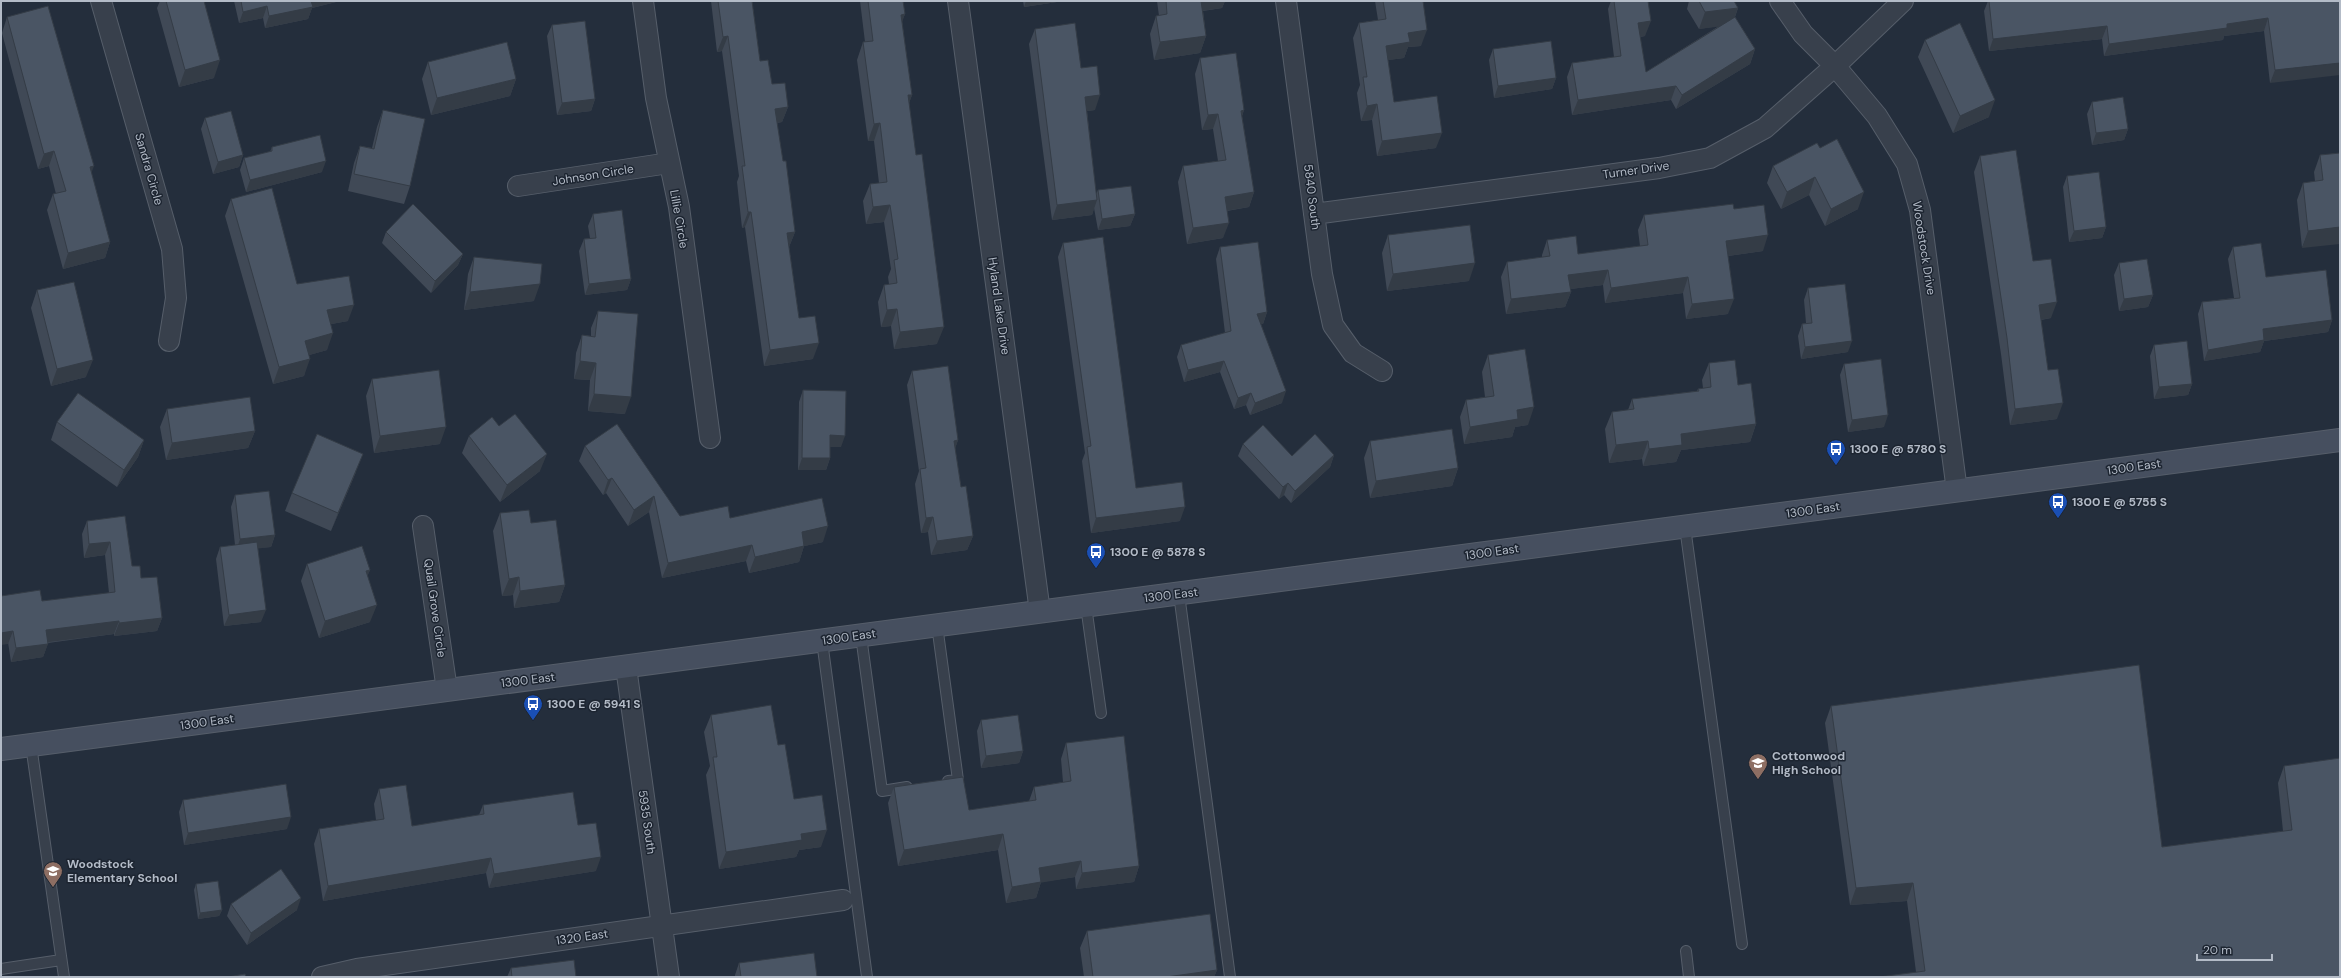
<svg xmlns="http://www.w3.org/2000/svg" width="2341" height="978" font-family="'DM Sans',sans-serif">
  <rect width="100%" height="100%" fill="#242e3c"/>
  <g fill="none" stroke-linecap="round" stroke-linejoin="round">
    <defs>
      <path id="lane" d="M1685 527 1742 944
        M1179 594 1230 977
        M1086 606 1101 713
        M937 625 958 780 948 781
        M861 636 882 791 907 787
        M822 641 867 977
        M31 745 64 977
        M1686 951 1689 977
        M1 969 61 960"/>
      <path id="street" d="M101 1 172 249 176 298 169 341
        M643 1 656 98 679 207 710 438
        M958 1 1040 612
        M1286 1 1322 274 1333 325 1353 353 1382 371
        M1780 1 1803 34 1835 66 1877 116 1907 164 1920 210 1957 491
        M518 186 669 163
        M1314 214 1659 168 1710 158 1765 128 1835 66 1903 1
        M423 526 447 690
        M626 667 669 977
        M322 977 357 969 843 900"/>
      <path id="secondary" d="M1 749 2340 440"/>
    </defs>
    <use href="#lane" stroke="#565e6a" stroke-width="12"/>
    <use href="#street" stroke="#565e6a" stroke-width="22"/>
    <use href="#secondary" stroke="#565e6a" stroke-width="24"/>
    <use href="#lane" stroke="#38404c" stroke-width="10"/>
    <use href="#street" stroke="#38404c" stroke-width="20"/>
    <use href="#secondary" stroke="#464f5f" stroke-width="22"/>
  </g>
  <path fill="#404956" d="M160 1H204L214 78 179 87 157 8Z
    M234 1H340L312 8 308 19 265 28 263 18 239 23Z
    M711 1H752L760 61 772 84 788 107 782 122 777 123 783 161 795 232 789 247 799 318 813 359 764 366 745 227 742 228 737 182 739 176 722 51 717 52Z
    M860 1H903L905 14 902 21 912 95 909 103 937 344 894 349 891 326 881 327 878 302 884 285 889 284 888 277 891 269 884 222 866 224 863 201 870 184 879 183 874 141H868L857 60 863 42H865Z
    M1023 1H1057V2L1024 7Z
    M1157 1H1225L1222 8 1203 11 1206 36 1200 53 1154 60 1150 34 1156 16H1159Z
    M1375 1H1423L1421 46 1408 47 1404 58 1388 60 1394 102 1436 148 1377 156 1372 120 1361 121 1357 93 1360 85 1353 38 1359 23 1378 20Z
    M1611 1H1648L1645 36 1640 37 1646 72 1719 26 1699 29 1687 9 1689 1H1734L1738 8 1735 17 1755 49 1750 64 1676 109 1671 100 1572 115 1567 77 1572 63 1614 57 1608 9Z
    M1988 1H2340L2270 83 2264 31 2224 36 2223 40 2104 56 2102 39 1989 51 1984 11Z
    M7 17 91 172 110 242 105 258 63 269 47 210 53 194H56L49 166 38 169 2 33Z
    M552 25 595 99 591 111 557 115 547 36Z
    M1035 29 1081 68 1095 110 1087 111 1096 194 1098 190 1135 214 1130 226 1098 230 1094 208 1092 215 1052 220 1029 44Z
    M1925 40 1989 117 1953 133 1918 57Z
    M1493 49 1556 78 1552 89 1494 98 1489 60Z
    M1200 58 1244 110 1242 116 1254 192 1249 207 1227 211 1223 238 1187 244 1178 182 1183 166 1218 161 1213 129 1202 130 1195 74Z
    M428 62 516 79 510 96 431 115 422 79Z
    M2092 102 2128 129 2124 140 2092 145 2087 114Z
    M383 110 410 186 404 204 348 191 354 163 360 146 372 148 377 127Z
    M205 118 243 155 239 167 213 174 201 129Z
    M1817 143 1858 209 1825 226 1809 195 1781 209 1767 183 1773 166Z
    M272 147 322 172 246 192 240 170 244 158 270 152Z
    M2340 153 2302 248 2297 200 2303 183 2315 181 2314 172 2320 155Z
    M1980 156 2033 261 2051 318 2041 320 2048 370 2057 419 2010 425 2001 354 1974 172Z
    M2067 176 2106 227 2102 238 2069 242 2063 187Z
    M231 199 297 284 348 321 331 324 327 350 309 355 304 376 273 384 225 216Z
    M1734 209 1763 251 1728 256V314L1686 319 1683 293 1605 303 1603 285 1570 289 1571 292 1565 307 1506 314 1501 277 1507 262 1542 257V255L1547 240 1578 254 1640 246 1638 230 1644 215Z
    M593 214 631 279 627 290 585 295 579 251 584 239 590 238 588 226Z
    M386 232 463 254 458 265 431 293 382 243Z
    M1388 235 1469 281 1387 291 1382 253Z
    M1063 243 1136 488 1180 521 1091 533 1082 461 1085 453 1058 257Z
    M1220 247 1267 312 1263 324H1261L1282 403 1250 415 1246 405 1234 409 1220 372 1184 382 1177 357 1181 345 1225 333 1216 259Z
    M2233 247 2266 277 2332 320 2328 332 2264 341 2260 352 2204 361 2198 314 2202 302 2234 298 2228 259Z
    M474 257 534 301 464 310 468 274Z
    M2119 263 2153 295 2148 307 2119 311 2114 275Z
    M1808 288 1848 352 1801 359 1798 336 1802 324 1806 323 1804 300Z
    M37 290 86 377 51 386 31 308Z
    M598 311 625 414 588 411 590 380 574 379 576 353 582 335 591 336V328Z
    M2154 345 2192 384 2188 395 2154 399 2150 356Z
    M1488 355 1528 425 1515 427 1512 437 1464 444 1460 417 1466 400 1485 397 1482 372Z
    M1709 363 1738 385 1756 424 1750 442 1681 450 1676 462 1643 466 1642 459 1609 463 1605 429 1612 412 1628 410 1632 399 1697 391 1698 389 1703 388 1702 380Z
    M1844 364 1884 427 1848 432 1840 375Z
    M912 371 958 440 955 448 961 487 973 536 967 550 931 555 928 532 921 533 915 484 919 471 907 385Z
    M372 379 440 444 374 453 366 396Z
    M803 390 841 447H830V458L826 470H798L799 402Z
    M167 409 255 431 248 448 166 460 160 427Z
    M57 422 144 440 138 457 117 487 51 440Z
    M499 426 540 471 500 502 462 453 469 436Z
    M1370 441 1458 468 1452 486 1370 498 1364 458Z
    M1243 444 1292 456 1334 455 1330 467 1291 503 1284 495 1279 499 1238 456Z
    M585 446 680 516 730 518 823 542 804 546 799 562 749 573 746 561 662 578 649 512 628 526 606 493 603 495 579 461Z
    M356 472 331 531 285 511 292 493Z
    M235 495 275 535 271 547 258 548 261 622 224 626 216 559 220 547 235 545 231 507Z
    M500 513 565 585 559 602 514 608 513 595 502 596 493 531Z
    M125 516 132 566 141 578 162 618 157 631 114 636V634L48 643 43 657 11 662 1 596 42 601 109 593 105 555 84 558 82 534 87 521Z
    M307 564 370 570 367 576 370 622 319 638 301 581Z
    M1831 706 2162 847 2283 831 2278 783 2284 766 2340 977 1916 972 1907 901 1850 905 1825 723Z
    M711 715 778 745 794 799 821 847 799 850 796 857 719 869 706 775 710 766 704 732Z
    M981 720 1023 751 1019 763 981 768 977 731Z
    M1066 743 1139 866 1134 882 1076 889 1075 877 1041 882 1036 898 1006 903 998 850 898 866 888 803 894 787 969 810 1029 801 1034 787 1063 782 1061 759Z
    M379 789 412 826 479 815 483 805 578 825 596 871 489 888 486 873 323 901 314 844 319 829 376 820 374 804Z
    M183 800 287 829 184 845 179 812Z
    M196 884 222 910 219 916 198 919 194 890Z
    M231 904 297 910 247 945 227 916Z
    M1087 931 1217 970 1214 977H1084L1080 948Z
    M739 963 817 977H735V975Z
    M511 968 576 977H507Z"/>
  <path fill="#343c46" d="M309 1H340L312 8 308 19 265 28 269 16Z
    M1026 1H1057V2L1024 7Z
    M1198 1H1225L1222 8 1194 12Z
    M267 6 263 18 239 23 243 12Z
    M1738 8 1732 25 1699 29 1705 12Z
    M905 14 899 31 901 15Z
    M2268 18 2264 31 2224 36 2223 40 2104 56 2109 44 2227 24Z
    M1651 21 1645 36 1633 38 1638 23Z
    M2107 26 2102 39 1989 51 1993 39Z
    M1427 30 1421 46 1408 47 1404 58 1381 61 1386 46 1408 33Z
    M728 36 722 51 717 52 723 37Z
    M1206 36 1200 53 1154 60 1160 42Z
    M1755 49 1750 64 1676 109 1682 95Z
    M220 60 214 78 179 87 185 70Z
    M2340 63V75L2270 83 2275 70Z
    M1556 78 1552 89 1494 98 1498 86Z
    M516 79 510 96 431 115 437 98Z
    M1676 86 1671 100 1572 115 1578 100Z
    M908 95H912L906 112Z
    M1100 95 1095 110 1080 112 1085 97Z
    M595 99 591 111 557 115 562 103Z
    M1995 100 1989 117 1953 133 1960 116Z
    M1377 104 1372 120 1361 121 1367 106Z
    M788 107 782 122 770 124 775 109Z
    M1244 110 1239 125 1241 111Z
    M1218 114 1213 129 1202 130 1208 115Z
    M880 123 874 141H868L874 124Z
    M2128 129 2124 140 2092 145 2096 133Z
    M1442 133 1436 148 1377 156 1382 141Z
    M54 151 49 166 38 169 44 154Z
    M243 155 239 167 213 174 218 162Z
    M326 161 322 172 246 192 250 180Z
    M94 166 88 182 90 167Z
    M1815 177 1809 195 1781 209 1787 192Z
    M1254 192 1249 207 1219 212 1225 197Z
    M1864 192 1858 209 1825 226 1831 209Z
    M1097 200 1092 215 1052 220 1057 205Z
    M890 205 884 222 866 224 873 207Z
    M748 212H751L745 227 742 228Z
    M1135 214 1130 226 1098 230 1102 219Z
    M1229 223 1223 238 1187 244 1193 228Z
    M2106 227 2102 238 2069 242 2074 231Z
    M2340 227V244L2302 248 2308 231Z
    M795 232 789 247 787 233Z
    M1768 235 1763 251 1721 257 1726 241Z
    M110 242 105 258 63 269 68 253Z
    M463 254 458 265 431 293 435 281Z
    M1475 263 1469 281 1387 291 1393 274Z
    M1608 270 1603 285 1563 290 1568 275Z
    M1688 277 1683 293 1605 303 1611 288Z
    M631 279 627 290 585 295 589 284Z
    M540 284 534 301 464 310 470 292Z
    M1571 292 1565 307 1506 314 1511 299Z
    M2153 295 2148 307 2119 311 2124 299Z
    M1734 299 1728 314 1686 319 1692 304Z
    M2057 302 2051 318 2033 321 2039 305Z
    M354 305 348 321 321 326 327 310Z
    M897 309 891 326 881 327 887 310Z
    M1267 312 1263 324 1252 326 1257 314Z
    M2332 320 2328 332 2264 341 2260 352 2204 361 2208 350 2263 329Z
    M944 327 937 344 894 349 900 332Z
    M333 333 327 350 299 358 305 341Z
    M1852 341 1848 352 1801 359 1805 347Z
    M819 343 813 359 764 366 770 350Z
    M310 359 304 376 273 384 279 367Z
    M93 360 86 377 51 386 57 369Z
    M580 361 596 363 590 380 574 379Z
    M1224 361 1220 372 1184 382 1188 370Z
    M2192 384 2188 395 2154 399 2159 387Z
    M1286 391 1282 403 1250 415 1255 403Z
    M1251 393 1246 405 1234 409 1238 398Z
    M594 394 631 397 625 414 588 411Z
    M2063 403 2057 419 2010 425 2015 409Z
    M1534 407 1528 425 1515 427 1512 437 1464 444 1470 427 1517 410Z
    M1888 415 1884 427 1848 432 1852 420Z
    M1756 424 1750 442 1681 450 1676 462 1643 466 1649 449 1681 434Z
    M446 427 440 444 374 453 380 436Z
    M255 431 248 448 166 460 172 443Z
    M830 435 845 436 841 447H826Z
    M144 440 138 457 117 487 124 470Z
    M958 440 953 455 954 441Z
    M1648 441 1642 459 1609 463 1616 445Z
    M363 454 356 472 331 531 338 513Z
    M547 454 540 471 500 502 507 485Z
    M1334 455 1330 467 1291 503 1295 491Z
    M802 458H830L826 470H798Z
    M1458 468 1452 486 1370 498 1376 481Z
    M612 478 606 493 603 495 608 480Z
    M1288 483 1284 495 1279 499 1283 487Z
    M654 496 649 512 628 526 634 510Z
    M1185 507 1180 521 1091 533 1096 518Z
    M933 517 928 532 921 533 926 518Z
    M828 526 823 542 796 548 802 532Z
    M275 535 271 547 236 551 240 539Z
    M973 536 967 550 931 555 937 541Z
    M110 542 105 555 84 558 89 544Z
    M752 545 746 561 662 578 668 563Z
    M804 546 799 562 749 573 755 557Z
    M370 570 363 587 366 571Z
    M519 577 513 595 502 596 509 579Z
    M565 585 559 602 514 608 520 591Z
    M377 605 370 622 319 638 325 621Z
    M266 610 261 622 224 626 229 615Z
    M162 618 157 631 114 636 119 623Z
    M119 621 114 634 41 643 46 630Z
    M13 631 8 644 1 645V633Z
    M48 644 43 657 11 662 16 648Z
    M1023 751 1019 763 981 768 986 756Z
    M291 817 287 829 184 845 188 833Z
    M827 830 821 847 799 850 796 857 719 869 726 852 801 834Z
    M1003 834 998 850 898 866 904 850Z
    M601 857 596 871 489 888 494 874Z
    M491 858 486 873 323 901 328 886Z
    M1081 861 1075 877 1033 884 1039 868Z
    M1139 866 1134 882 1076 889 1082 873Z
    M1041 882 1036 898 1006 903 1012 887Z
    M1913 883 1907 901 1850 905 1856 888Z
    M301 898 297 910 247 945 251 933Z
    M222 910 219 916 198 919 200 913Z
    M1217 970 1214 977H1166Z"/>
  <path fill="#4a5564" stroke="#343c46" d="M166 1H204L220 60 185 70Z
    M241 1H311L313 7 269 16 267 6 243 12Z
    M718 1H752L760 61 768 60 772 84 785 83 788 107 775 109 783 161H786L795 232 787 233 799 318 815 316 819 343 770 350 751 212H748L742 166H745L728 36 723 37Z
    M868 1H903L905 14 901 15 912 95H908L916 155 922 154 944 327 900 332 897 309 887 310 884 285 897 283 894 260 898 259 890 205 873 207 870 184 887 182 880 123 874 124 863 42 873 41Z
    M1166 1H1201L1206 36 1160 42 1156 16 1167 14Z
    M1383 1H1423L1427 30 1408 33 1410 42 1386 46 1394 102 1437 96 1442 133 1382 141 1377 104 1367 106 1363 77H1367L1359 23 1386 19Z
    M1614 1H1648L1651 21 1638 23 1646 72 1735 17 1755 49 1682 95 1676 86 1578 100 1572 63 1621 56Z
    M1699 1H1734L1738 8 1705 12Z
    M1989 1H2340V63L2275 70 2268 18 2227 24V28L2109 44 2107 26 1993 39Z
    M48 6 94 166 90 167 110 242 68 253 53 194 66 191 54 151 44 154 7 17Z
    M585 21 595 99 562 103 552 25Z
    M1075 23 1081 68 1097 66 1100 95 1085 97 1097 200 1057 205 1035 29Z
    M1960 23 1995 100 1960 116 1925 40Z
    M1551 41 1556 78 1498 86 1493 49Z
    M507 42 516 79 437 98 428 62Z
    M1236 53 1244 110 1241 111 1254 192 1225 197 1229 223 1193 228 1183 166 1226 160 1218 114 1208 115 1200 58Z
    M2123 97 2128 129 2096 133 2092 102Z
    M383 110 425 119 410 186 354 174 360 146 374 149Z
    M231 111 243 155 218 162 205 118Z
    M320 135 326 161 250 180 244 158 272 151V147Z
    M1837 139 1864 192 1831 209 1815 177 1787 192 1773 166 1817 143 1820 148Z
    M2016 150 2033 261 2051 259 2057 302 2039 305 2048 370 2058 369 2063 403 2015 409 2007 338 1980 156Z
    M2340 153V227L2308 231 2303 183 2323 180 2320 155Z
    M2099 172 2106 227 2074 231 2067 176Z
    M1131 186 1135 214 1102 219 1098 190Z
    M272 188 297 284 349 276 354 305 327 310 333 333 305 341 310 359 279 367 231 199Z
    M413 204 463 254 435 281 386 232Z
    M1733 204 1734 209 1764 205 1768 235 1726 241 1734 299 1692 304 1688 277 1611 288 1608 270 1568 275 1571 292 1511 299 1507 262 1550 256 1547 240 1576 236 1578 254 1648 245 1644 215Z
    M622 210 631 279 589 284 584 239 596 238 593 214Z
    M1470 225 1475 263 1393 274 1388 235Z
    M1103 237 1136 488 1182 482 1185 507 1096 518 1087 447 1091 446 1063 243Z
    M1258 242 1267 312 1257 314 1286 391 1255 403 1251 393 1238 398 1224 361 1188 370 1181 345 1231 331 1220 247Z
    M2261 243 2266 277 2326 270 2332 320 2263 329 2264 340 2208 350 2202 302 2240 298 2233 247Z
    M474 257 542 264 540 284 470 292Z
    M2147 259 2153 295 2124 299 2119 263Z
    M74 282 93 360 57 369 37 290Z
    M1845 284 1852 341 1805 347 1802 324 1812 323 1808 288Z
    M598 311 638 314 631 397 594 394 596 363 580 361 582 335 595 337Z
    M2187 341 2192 384 2159 387 2154 345Z
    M1525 349 1534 407 1517 410 1518 419 1470 427 1466 400 1494 396 1488 355Z
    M1881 359 1888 415 1852 420 1844 364Z
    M1735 360 1738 385 1751 383 1756 424 1681 434 1682 445 1649 449 1648 441 1616 445 1612 412 1634 409 1632 399 1699 391 1698 389 1711 387 1709 363Z
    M948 366 958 440 954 441 961 487 966 486 973 536 937 541 933 517 926 518 920 469 926 468 912 371Z
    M439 370 446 427 380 436 372 379Z
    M803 390 846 391 845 436 830 435V458H802Z
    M78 393 144 440 124 470 57 422Z
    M250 397 255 431 172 443 167 409Z
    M515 414 547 454 507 485 469 436 492 417 499 426Z
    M617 424 680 516 728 506 730 518 822 498 828 526 802 532 804 546 755 557 752 545 668 563 654 496 634 510 612 478 608 480 585 446Z
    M1263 425 1292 456 1315 434 1334 455 1295 491 1288 483 1283 487 1243 444Z
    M1452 429 1458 468 1376 481 1370 441Z
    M317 434 363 454 338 513 292 493Z
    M269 491 275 535 240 539 235 495Z
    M529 510 531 523 556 520 565 585 520 591 519 577 509 579 500 513Z
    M125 516 132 566H140L141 578 157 577 162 618 119 623V621L46 630 48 644 16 648 13 631 1 633V596L40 590 42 601 115 592 110 542 89 544 87 521Z
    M257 542 266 610 229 615 220 547Z
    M362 546 370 570 366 571 377 605 325 621 307 564Z
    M2139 665 2162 847 2292 830 2284 766 2340 758V977H1879L1925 971 1913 883 1856 888 1831 706Z
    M771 705 778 745 785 744 794 799 822 795 827 830 801 834 802 840 726 852 713 757H717L711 715Z
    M1018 715 1023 751 986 756 981 720Z
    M1124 736 1139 866 1082 873 1081 861 1039 868 1041 882 1012 887 1003 834 904 850 894 787 963 777 969 810 1036 800 1034 787 1071 781 1066 743Z
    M286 784 291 817 188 833 183 800Z
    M406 785 412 826 484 814 483 805 573 792 578 825 596 823 601 857 494 874 491 858 328 886 319 829 384 819 379 789Z
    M281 869 301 898 251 933 231 904Z
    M218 881 222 910 200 913 196 884Z
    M1210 914 1217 970 1166 977H1093L1087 931Z
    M814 953 817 977H741L739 963Z
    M574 960 576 977H512L511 968Z
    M245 974 246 977H228Z"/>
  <defs>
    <symbol id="bus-pin" viewBox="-11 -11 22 30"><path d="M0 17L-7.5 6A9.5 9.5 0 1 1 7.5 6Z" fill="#1a4fb4" stroke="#1d2531"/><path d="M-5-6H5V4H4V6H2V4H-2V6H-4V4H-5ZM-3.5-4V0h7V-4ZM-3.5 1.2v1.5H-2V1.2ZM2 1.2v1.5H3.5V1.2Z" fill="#fff"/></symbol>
    <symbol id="school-pin" viewBox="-11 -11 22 30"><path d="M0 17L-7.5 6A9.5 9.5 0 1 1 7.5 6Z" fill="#8d6e63" stroke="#1d2531"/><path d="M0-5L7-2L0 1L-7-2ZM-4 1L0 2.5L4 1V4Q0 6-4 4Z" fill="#fff"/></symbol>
  </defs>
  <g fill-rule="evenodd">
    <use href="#bus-pin" x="1825" y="438" width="22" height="30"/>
    <use href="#bus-pin" x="2047" y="491" width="22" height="30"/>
    <use href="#bus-pin" x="1085" y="541" width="22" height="30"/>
    <use href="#bus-pin" x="522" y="693" width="22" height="30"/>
    <use href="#school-pin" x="1747" y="752" width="22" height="30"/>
    <use href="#school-pin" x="42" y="860" width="22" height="30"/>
  </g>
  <g text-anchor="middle" stroke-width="3" stroke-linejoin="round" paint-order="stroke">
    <g font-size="12" fill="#b3bbc7" stroke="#1d2531">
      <text transform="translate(149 169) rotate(74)" y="4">Sandra Circle</text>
      <text transform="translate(1636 170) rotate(-8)" y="4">Turner Drive</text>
      <text transform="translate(593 175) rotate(-9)" y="4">Johnson Circle</text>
      <text transform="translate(1312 197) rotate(83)" y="4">5840 South</text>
      <text transform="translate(679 219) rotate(80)" y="4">Lillie Circle</text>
      <text transform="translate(1924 248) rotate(81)" y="4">Woodstock Drive</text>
      <text transform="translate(999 306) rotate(82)" y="4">Hyland Lake Drive</text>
      <text transform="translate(2134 467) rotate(-8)" y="4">1300 East</text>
      <text transform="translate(1813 510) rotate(-8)" y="4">1300 East</text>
      <text transform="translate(1492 552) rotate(-8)" y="4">1300 East</text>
      <text transform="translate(1171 595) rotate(-7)" y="4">1300 East</text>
      <text transform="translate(435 608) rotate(82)" y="4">Quail Grove Circle</text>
      <text transform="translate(849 637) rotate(-8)" y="4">1300 East</text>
      <text transform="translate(528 680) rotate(-7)" y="4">1300 East</text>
      <text transform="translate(207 722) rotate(-8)" y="4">1300 East</text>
      <text transform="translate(647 822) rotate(82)" y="4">5935 South</text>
      <text transform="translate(582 937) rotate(-8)" y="4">1320 East</text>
    </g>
    <g font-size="12" font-weight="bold" fill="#b3bbc7" stroke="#1d2531" text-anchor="start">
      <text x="1850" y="453">1300 E @ 5780 S</text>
      <text x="2072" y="506">1300 E @ 5755 S</text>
      <text x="1110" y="556">1300 E @ 5878 S</text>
      <text x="547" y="708">1300 E @ 5941 S</text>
      <text x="1772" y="760">Cottonwood<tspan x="1772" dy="14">High School</tspan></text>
      <text x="67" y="868">Woodstock<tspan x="67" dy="14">Elementary School</tspan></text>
    </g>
  </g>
  <rect width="2341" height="978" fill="none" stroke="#b3bbc7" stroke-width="4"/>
  <path d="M2197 954v6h75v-6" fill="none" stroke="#b3bbc7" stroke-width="2"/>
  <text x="2203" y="954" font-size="12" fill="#b3bbc7" stroke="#1d2531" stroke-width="3" paint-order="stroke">20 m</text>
</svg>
